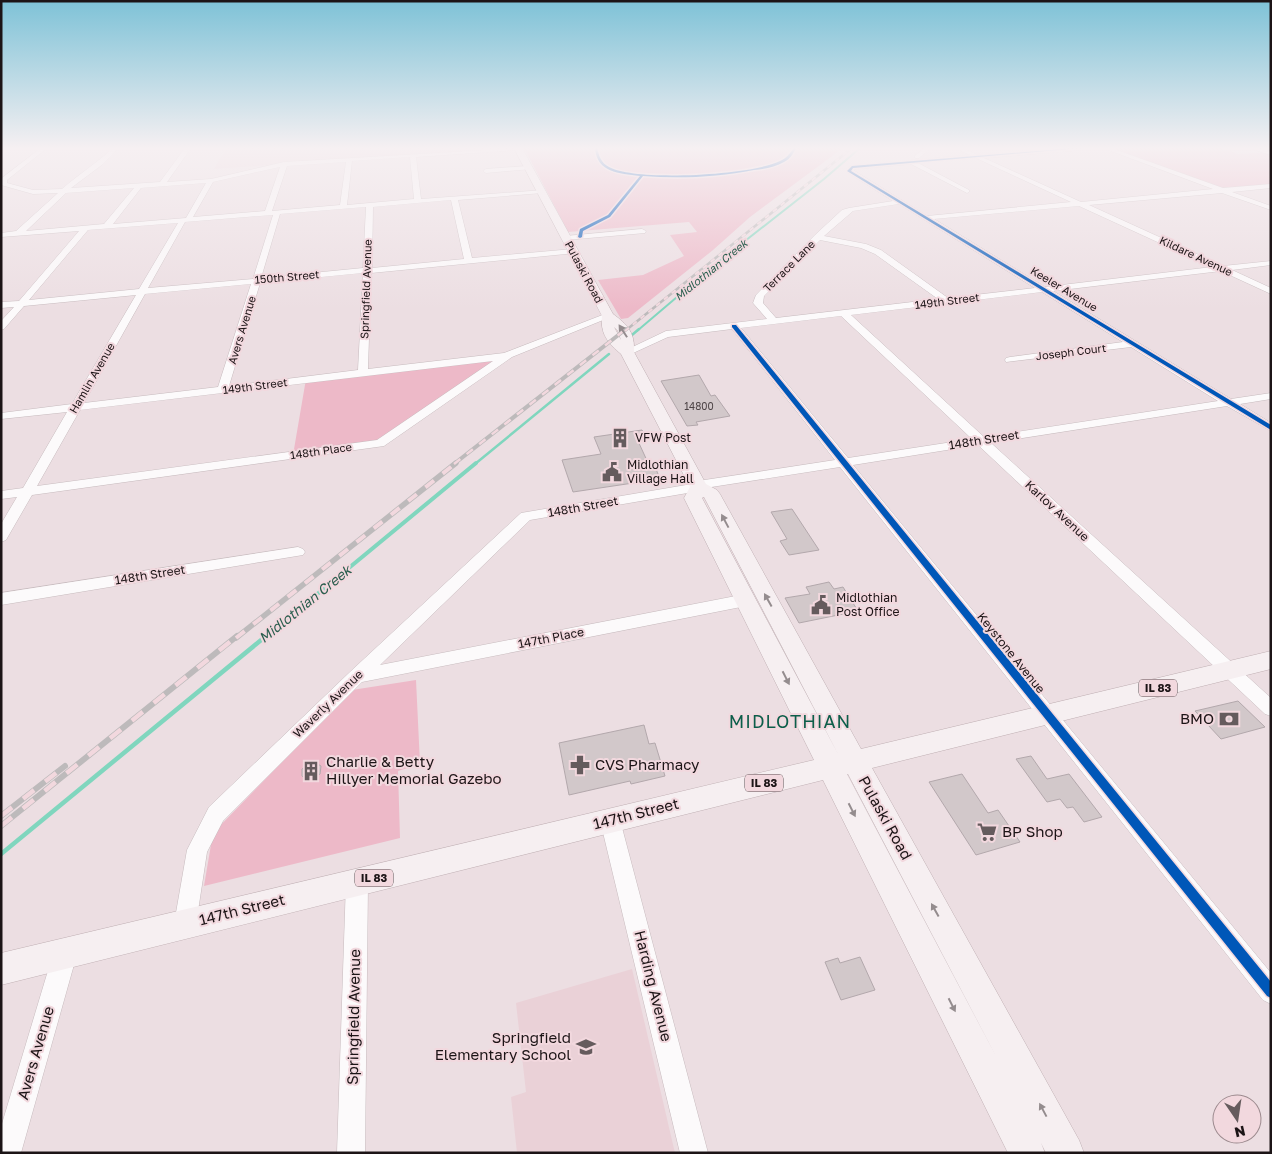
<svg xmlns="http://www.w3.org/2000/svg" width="1272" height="1154" font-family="'Golos Text',sans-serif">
  <rect width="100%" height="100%" fill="#ecdee2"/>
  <path fill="#ead1d7" d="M226 148H507L214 169Z
    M632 969 675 1153H517L511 1097 526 1092 516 1003Z"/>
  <path fill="#edb9c8" d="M524 148H843L750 217 713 250 628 318 621 319 598 280 643 275 684 256 670 235 697 232 689 222 568 232Z
    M1106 148H1218L1239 154 1268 152 1271 153V186L1222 190Z
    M508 355 380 443 293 455 306 379Z
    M416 680 420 764 398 771 400 838 204 886 213 833 352 690Z"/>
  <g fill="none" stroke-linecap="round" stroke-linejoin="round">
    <path stroke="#80d6be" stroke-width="2" d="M637 331 717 263 824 179 860 148"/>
    <path stroke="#80d6be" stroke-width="2.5" d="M632 335 639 329
      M475 464 609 354"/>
    <path stroke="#80d6be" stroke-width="4" d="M264 638 476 463"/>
    <path stroke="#80d6be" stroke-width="4.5" d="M1 854 266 636"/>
  </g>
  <path fill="#d2c8ca" stroke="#b3a8ac" d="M699 375 711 396 715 395 730 416 696 422 698 425 687 426 661 381Z
    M642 430 647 440 638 441 649 465 654 464 660 479 573 492 562 460 601 454 594 437Z
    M792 509 819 550 789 555 780 541 787 539 771 512Z
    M829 582 834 589 843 587 858 611 799 623 785 598 810 594 806 587Z
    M1238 701 1265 727 1221 739 1195 711Z
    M644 725 649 744 655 743 665 776 631 784 630 781 569 795 559 743Z
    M1031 756 1047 779 1069 774 1102 817 1084 822 1073 807 1067 808 1060 799 1047 802 1016 759Z
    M316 763 321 766 320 774 314 779 306 780 302 776V769L308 764Z
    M962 774 988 813 998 810 1020 842 976 855 929 782Z
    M860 957 875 990 841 1000 825 962 838 958 840 963Z"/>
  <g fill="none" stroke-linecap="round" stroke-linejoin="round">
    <defs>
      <path id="minor" d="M41 148H47L7 180V183L33 190 62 189C79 174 97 163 113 148H119L103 164 71 188 160 182 185 148H191L167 182 211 179 284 162 522 148 519 150 416 157 421 199 544 190 545 191 542 193 458 200 472 258 573 249 577 251 576 253 371 273 368 369 504 353 605 314 608 313 613 316 512 357 384 446 32 495 6 540 1 542V524L17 497 1 499V491L23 488 67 412 1 419V413L72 404 136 295 24 306 4 329 1 330V321L14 307 1 308V302L19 301 79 231 1 237V233L16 231 58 193 33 194 1 185 2 178ZM410 157 414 199 347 205 352 161ZM346 162 340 205 272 211 287 166ZM280 167 265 211 193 217 213 182ZM206 183 186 218 113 224 141 188ZM134 188 104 224 26 231 66 193ZM451 200 464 259 372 268 373 207ZM366 207 363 268 261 278 280 214ZM273 215 253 279 148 288 185 222ZM178 223 139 289 29 300 88 230ZM363 273 358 370 229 386 260 283ZM251 284 218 387 84 403 145 294ZM493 361 377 440 37 486 80 410Z
        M924 148H930L919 158H915V156Z
        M955 148H962L978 155 1084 148 1081 150 984 158 1081 202 1213 189 1103 148H1111L1223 188 1271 184V188L1232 192 1271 206V210L1222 193 1089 205 1223 266 1271 261V265L1232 270 1271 288V294L1221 271 1053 291 1231 399 1271 393V399L1240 404 1271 423V431L1227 406 991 443 1271 698V716L1265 714 978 445 853 465 1271 973V1004L1263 1000 840 467 705 488 699 491 530 520 380 665 746 594 751 596 754 600 751 604 746 606 362 682 223 821 207 852 196 924 193 932 185 935 177 932 174 924 187 850 209 807 351 671 521 513 692 484 698 481 835 460 732 329 668 337 631 354H623L622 352 666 331 767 319 753 303 756 295 815 235 842 210 849 208 893 201 847 172 850 166 970 155ZM976 158 1071 202 927 216 853 170 854 169 911 164 967 193 969 192V190L918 163ZM899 204 1035 288 948 298 881 250 866 244 824 236 853 211ZM1079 206 1212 267 1045 287 934 219ZM820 240 861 248 875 254 938 299 776 318 763 303 764 296ZM1042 292 1123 342 1010 357 1006 358 1005 360 1006 362 1131 347 1218 401 984 437 851 315ZM841 316 972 439 848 458 741 328Z
        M1250 148H1258L1271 151V155Z
        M529 166 531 169 486 173 483 171 486 169Z
        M642 229 646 231 645 233 566 240 562 238 566 236Z
        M298 547 303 549 305 552 303 555 1 605V593Z
        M610 810 617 813 620 820 708 1153H680L600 820 603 813Z
        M357 871 365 874 368 882 365 1153H337L346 882 349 874Z
        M65 942 73 946 77 954 21 1153H1V1127L53 954 57 946Z"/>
      <path id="major" d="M514 148H522L613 314C628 325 635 333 634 352L706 484 717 490 720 494 861 749 1271 651V669L872 768 1079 1140 1084 1153H1046L1041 1143 1045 1153H1008L823 780 1 985V953L814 760 684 498 690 487 621 354C608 343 600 334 602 316ZM614 327 618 331 621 340ZM703 497H704L838 754 702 498ZM847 774H848L998 1060Z"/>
    </defs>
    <use href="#minor" stroke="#c7bbbe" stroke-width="1"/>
    <use href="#major" stroke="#c0b0b4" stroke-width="1"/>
    <use href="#minor" fill="#fcfafb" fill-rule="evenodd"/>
    <use href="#major" fill="#f6eff1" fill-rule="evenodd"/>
    <defs>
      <path id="rail-far3" d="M625 331 852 148"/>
      <path id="rail-far2" d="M454 464 626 329"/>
      <path id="rail-far1" d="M236 638 456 463"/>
      <path id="rail" d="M1 816 65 766
        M1 826 237 636"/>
    </defs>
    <use href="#rail-far3" stroke="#bdbabb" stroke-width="2.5"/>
    <use href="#rail-far2" stroke="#bdbabb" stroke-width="4"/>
    <use href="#rail-far1" stroke="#bdbabb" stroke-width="5.5"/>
    <use href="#rail" stroke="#bdbabb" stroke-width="6"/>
    <use href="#rail-far3" stroke="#f2d8de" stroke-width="2" stroke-dasharray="5" stroke-linecap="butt"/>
    <use href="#rail-far2" stroke="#f2d8de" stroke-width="2.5" stroke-dasharray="8" stroke-linecap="butt"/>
    <use href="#rail-far1" stroke="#f2d8de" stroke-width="4" stroke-dasharray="11" stroke-linecap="butt"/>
    <use href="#rail" stroke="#f2d8de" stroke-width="4.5" stroke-dasharray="14" stroke-linecap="butt"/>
    <defs>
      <path id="cycleway" d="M595 148H597C599 156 601 163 609 167 635 182 753 175 780 161 787 158 790 153 794 148H796C793 154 790 159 784 162 775 167 764 169 754 170 718 177 680 179 643 176L610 217 583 231 582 237 580 238 578 237 580 229 608 215 640 176C619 173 597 173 595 148Z
        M1074 148H1082L853 168 851 171 1271 425V430L847 171 852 166Z
        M732 325H736L1271 982V998L1267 996 732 327Z"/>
    </defs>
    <use href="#cycleway" stroke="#f2d8de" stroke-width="3"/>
    <use href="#cycleway" fill="#0057b8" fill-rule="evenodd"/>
  </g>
  <defs><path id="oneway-solid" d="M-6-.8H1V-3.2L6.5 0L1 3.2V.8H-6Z" transform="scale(1.25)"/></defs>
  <g fill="#948c8e">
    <use href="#oneway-solid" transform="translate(623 331) rotate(-123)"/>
    <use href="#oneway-solid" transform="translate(725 521) rotate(-118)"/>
    <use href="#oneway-solid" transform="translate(768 600) rotate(-119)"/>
    <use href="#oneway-solid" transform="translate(786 678) rotate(63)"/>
    <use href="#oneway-solid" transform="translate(852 810) rotate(63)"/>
    <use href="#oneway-solid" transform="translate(935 910) rotate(-119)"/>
    <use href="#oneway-solid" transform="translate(952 1005) rotate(63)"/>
    <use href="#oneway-solid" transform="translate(1043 1110) rotate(-118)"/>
  </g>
  <linearGradient id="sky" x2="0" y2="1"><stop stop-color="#7ec2d7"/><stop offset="0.48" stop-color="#f6f0f2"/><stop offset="1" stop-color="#f6f0f2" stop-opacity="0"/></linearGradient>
  <rect width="1272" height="309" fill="url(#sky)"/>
  <defs>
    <symbol id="building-bare" viewBox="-9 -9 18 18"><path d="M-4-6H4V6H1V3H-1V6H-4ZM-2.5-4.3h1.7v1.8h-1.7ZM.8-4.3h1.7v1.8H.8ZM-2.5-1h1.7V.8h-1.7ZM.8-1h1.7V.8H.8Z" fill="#655b5d" stroke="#f2d8de" stroke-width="2.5" paint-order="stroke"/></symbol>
    <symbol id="civic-bare" viewBox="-9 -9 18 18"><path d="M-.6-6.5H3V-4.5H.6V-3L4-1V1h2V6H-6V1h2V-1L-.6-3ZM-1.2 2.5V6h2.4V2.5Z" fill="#655b5d" stroke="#f2d8de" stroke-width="2.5" paint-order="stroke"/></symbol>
    <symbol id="bank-bare" viewBox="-9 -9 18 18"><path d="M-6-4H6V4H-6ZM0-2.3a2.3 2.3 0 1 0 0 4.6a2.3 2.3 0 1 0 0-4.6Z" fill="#655b5d" stroke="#f2d8de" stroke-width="2.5" paint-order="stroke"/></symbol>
    <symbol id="pharmacy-bare" viewBox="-9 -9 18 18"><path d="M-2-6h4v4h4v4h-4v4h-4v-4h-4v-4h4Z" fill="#655b5d" stroke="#f2d8de" stroke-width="2.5" paint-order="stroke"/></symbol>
    <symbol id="supermarket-bare" viewBox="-9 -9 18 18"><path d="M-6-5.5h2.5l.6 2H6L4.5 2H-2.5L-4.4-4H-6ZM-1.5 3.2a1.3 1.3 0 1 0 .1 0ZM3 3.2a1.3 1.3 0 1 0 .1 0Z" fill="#655b5d" stroke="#f2d8de" stroke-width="2.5" paint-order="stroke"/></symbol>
    <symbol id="school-bare" viewBox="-9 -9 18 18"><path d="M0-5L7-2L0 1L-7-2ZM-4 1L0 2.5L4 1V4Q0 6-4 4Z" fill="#655b5d" stroke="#f2d8de" stroke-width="2.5" paint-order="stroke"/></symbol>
  </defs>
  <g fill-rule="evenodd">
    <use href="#building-bare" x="606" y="424" width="28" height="28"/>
    <use href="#civic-bare" x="598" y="458" width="28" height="28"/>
    <use href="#civic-bare" x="807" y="591" width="28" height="28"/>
    <use href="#bank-bare" x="1215" y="705" width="28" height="28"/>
    <use href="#pharmacy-bare" x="566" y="751" width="28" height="28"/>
    <use href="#building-bare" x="297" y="757" width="28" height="28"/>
    <use href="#supermarket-bare" x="973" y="818" width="28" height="28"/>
    <use href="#school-bare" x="572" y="1033" width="28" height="28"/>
  </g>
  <g text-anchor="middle" stroke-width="4" stroke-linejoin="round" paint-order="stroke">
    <g font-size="10" fill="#4c4345">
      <text x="699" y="410">14800</text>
    </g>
    <g font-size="11" fill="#1c1416" stroke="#f2d8de">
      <text transform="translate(1196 256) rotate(25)" y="4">Kildare Avenue</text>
      <text transform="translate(789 266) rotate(-45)" y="4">Terrace Lane</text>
      <text transform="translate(584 272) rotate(62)" y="4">Pulaski Road</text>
      <text transform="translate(287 277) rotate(-5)" y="4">150th Street</text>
      <text transform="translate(366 289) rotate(-88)" y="4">Springfield Avenue</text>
      <text transform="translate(1064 289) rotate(31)" y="4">Keeler Avenue</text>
      <text transform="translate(947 301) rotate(-7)" y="4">149th Street</text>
      <text transform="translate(242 330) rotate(-73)" y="4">Avers Avenue</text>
      <text transform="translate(1071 352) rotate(-7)" y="4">Joseph Court</text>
      <text transform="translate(92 378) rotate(-60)" y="4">Hamlin Avenue</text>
      <text transform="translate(255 386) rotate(-7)" y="4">149th Street</text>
      <text transform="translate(321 451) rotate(-8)" y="4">148th Place</text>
    </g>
    <g font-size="11" font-style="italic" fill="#2a5e4e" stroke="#f2d8de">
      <text transform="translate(711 270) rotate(-39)" y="4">Midlothian Creek</text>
    </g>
    <g fill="#f2d8de" stroke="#5c4f52" stroke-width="1">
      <rect x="1139" y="679.5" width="38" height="17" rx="4"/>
      <rect x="745" y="774.5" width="38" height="17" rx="4"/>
      <rect x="355" y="869.5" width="38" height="17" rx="4"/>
    </g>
    <g font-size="11" font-weight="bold" fill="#1c1416">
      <text x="1158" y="692">IL 83</text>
      <text x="764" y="787">IL 83</text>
      <text x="374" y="882">IL 83</text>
    </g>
    <g font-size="12" fill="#1c1416" stroke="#f2d8de" text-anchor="start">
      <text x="635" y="442">VFW Post</text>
      <text x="627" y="469">Midlothian<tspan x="627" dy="14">Village Hall</tspan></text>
      <text x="836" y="602">Midlothian<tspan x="836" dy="14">Post Office</tspan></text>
    </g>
    <g font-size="12" fill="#1c1416" stroke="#f2d8de">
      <text transform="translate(984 440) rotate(-9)" y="4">148th Street</text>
      <text transform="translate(583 507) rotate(-10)" y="4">148th Street</text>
      <text transform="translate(1057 511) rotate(43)" y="4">Karlov Avenue</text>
      <text transform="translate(150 575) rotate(-9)" y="4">148th Street</text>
      <text transform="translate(551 638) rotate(-11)" y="4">147th Place</text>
      <text transform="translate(1011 653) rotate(51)" y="4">Keystone Avenue</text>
      <text transform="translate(328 704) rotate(-44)" y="4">Waverly Avenue</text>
    </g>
    <g font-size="14" font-style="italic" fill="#2a5e4e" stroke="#f2d8de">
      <text transform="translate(305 604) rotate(-39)" y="5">Midlothian Creek</text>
    </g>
    <g font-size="15" fill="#1c1416" stroke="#f2d8de" text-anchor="start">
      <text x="1214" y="724" text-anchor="end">BMO</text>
      <text x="326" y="767">Charlie &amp; Betty<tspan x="326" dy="17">Hillyer Memorial Gazebo</tspan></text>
      <text x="595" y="770">CVS Pharmacy</text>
      <text x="1002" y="837">BP Shop</text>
      <text x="571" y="1043" text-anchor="end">Springfield<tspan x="571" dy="17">Elementary School</tspan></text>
    </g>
    <g font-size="15" fill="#1c1416" stroke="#f2d8de">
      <text transform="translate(636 814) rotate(-14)" y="5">147th Street</text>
      <text transform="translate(885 818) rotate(61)" y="5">Pulaski Road</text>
      <text transform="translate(242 910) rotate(-14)" y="5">147th Street</text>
      <text transform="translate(653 986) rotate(76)" y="5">Harding Avenue</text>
      <text transform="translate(354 1017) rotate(-89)" y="5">Springfield Avenue</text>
      <text transform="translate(36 1053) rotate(-74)" y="5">Avers Avenue</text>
    </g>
    <g font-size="18" letter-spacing="1" fill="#0d5e4a" stroke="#f2d8de">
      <text x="790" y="728">MIDLOTHIAN</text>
    </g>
  </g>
  <rect width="1272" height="1154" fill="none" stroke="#1c1416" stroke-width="5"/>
  <g transform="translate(1237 1119) rotate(167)"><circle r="24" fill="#f2d8de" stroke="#9c8a8e"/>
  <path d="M0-4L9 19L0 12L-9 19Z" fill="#655b5d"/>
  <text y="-8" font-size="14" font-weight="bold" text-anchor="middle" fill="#1c1416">N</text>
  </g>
</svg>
